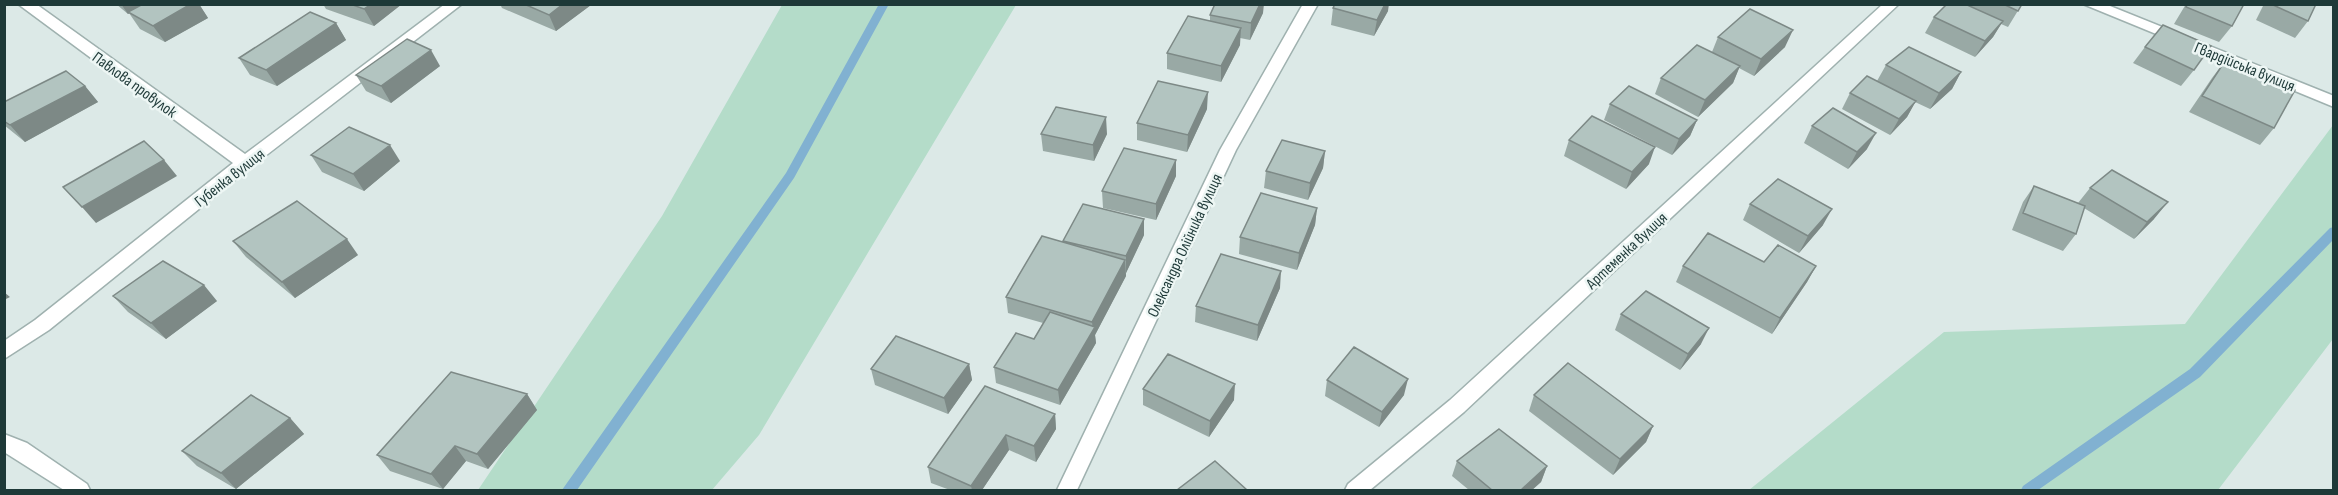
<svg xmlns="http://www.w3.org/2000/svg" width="2338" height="495" font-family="'Sofia Sans Condensed',sans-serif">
  <rect width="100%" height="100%" fill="#dce9e7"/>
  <path fill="#b4dcc9" d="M782 5H1016L759 435 712 490H478L662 216Z
    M2333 125V339L2218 490H1749L1944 332 2185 324Z"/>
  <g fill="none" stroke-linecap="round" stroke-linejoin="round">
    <path fill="#81b1d1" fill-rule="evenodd" d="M879 4H889L794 178 577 490H562L786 173Z
      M2334 227V239L2200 377 2038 490H2021L2023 486 2190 369 2330 228Z"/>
    <defs>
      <path id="minor" d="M18 4H36L245 154 445 4H462L251 167 49 330 4 359V341L35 320 233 163Z
        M1303 4H1318L1236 150 1077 490H1057L1220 150Z
        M1883 4H1899L1464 412 1370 490H1345L1348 484 1450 400Z
        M2083 4H2105L2334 96V107Z
        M4 434 27 443 87 484 90 490H64L4 452Z"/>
    </defs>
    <use href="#minor" stroke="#9fb1af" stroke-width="3"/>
    <use href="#minor" fill="#fff" fill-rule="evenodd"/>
  </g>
  <path fill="#99a9a5" d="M116 4H199L208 18 165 42 140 29 129 13 128 14Z
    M323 4H402L374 26 326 9Z
    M500 4H591V5L556 31 502 8Z
    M1947 4H2022L2008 27 2001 24 1993 37 1975 57 1925 33 1934 17Z
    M2186 4H2244L2232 26 2219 42 2174 24Z
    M2264 4H2316L2308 21 2295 38 2256 20Z
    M1333 8 1388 11 1374 36 1331 25Z
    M1263 13 1250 40 1240 38V45L1221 82 1167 69V53L1210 21V15Z
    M336 23 346 40 277 86 250 75 239 58Z
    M1718 37 1785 47 1754 76 1739 68 1733 83 1698 117 1655 94 1661 78 1712 52Z
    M2145 47 2194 70 2181 86 2133 63Z
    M2225 61 2274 128 2260 145 2189 112 2212 78Z
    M1886 65 1961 72 1952 89 1930 109 1915 102 1907 117 1890 135 1842 109 1850 93 1877 81Z
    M440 66 391 103 366 91 356 75Z
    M85 86 98 102 25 142 4 125V102Z
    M1610 104 1697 120 1690 136 1672 155 1604 120Z
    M1207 109 1187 152 1137 140V123Z
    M1812 126 1867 149 1848 169 1804 143Z
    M1041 134H1107L1094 161 1043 151Z
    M1569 140 1649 164 1626 189 1564 156Z
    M1325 151 1323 168 1308 200 1264 188 1266 171Z
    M311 155 400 161 364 191 322 172Z
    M1176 160V176L1156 220 1103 208 1102 191Z
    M2034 186 2078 203 2090 188 2154 219 2134 239 2084 208 2076 234 2063 251 2012 230 2023 202Z
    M1750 204 1823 225 1799 253 1743 220Z
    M1317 208 1315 225 1297 270 1239 254 1240 237Z
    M1144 219V235L1126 273V276L1095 335 1096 343 1060 405 996 383 994 367 1034 339 1043 323 1008 313 1006 297 1063 242V241Z
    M233 241 358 255 295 298 246 257Z
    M1764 262 1816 266 1807 282 1772 334 1676 282 1683 266Z
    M1280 288 1257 341 1195 322 1196 306Z
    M113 296 217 301 166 339 128 312Z
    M1621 314 1701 344 1680 370 1615 330Z
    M969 364 972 380 948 414 875 385 871 369Z
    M1327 380 1404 395 1379 427 1325 396Z
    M1143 389 1234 400 1209 437 1143 405Z
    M527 394 537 410 488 469 466 461 443 489 390 471 377 455Z
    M1534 395 1653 426 1646 442 1613 475 1529 411Z
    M1055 414 1056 429 1036 462 1009 450 982 490H950L931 483 928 467Z
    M290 418 304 434 236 489 197 466 182 451Z
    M1457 461 1547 466 1541 482 1532 490H1469L1452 476Z"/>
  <path fill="#7d8986" d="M121 4H146L128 14Z
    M191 4H199L208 18 165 42 153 26Z
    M371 4H402L374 26 364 9Z
    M563 4H591V5L556 31 549 15Z
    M1260 4H1264L1263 13 1250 40 1251 23Z
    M1385 4H1389L1388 11 1374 36 1377 20Z
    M2003 21 1993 37 1975 57 1985 41Z
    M336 23 346 40 277 86 266 70Z
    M1241 28 1240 45 1221 82V66Z
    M1793 30 1785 47 1754 76 1761 59Z
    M431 50 440 66 391 103 381 86Z
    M1740 66 1733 83 1698 117 1705 100Z
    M1961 72 1952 89 1930 109 1939 93Z
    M85 86 98 102 25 142 10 125Z
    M1208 92 1207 109 1187 152 1188 135Z
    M1916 101 1907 117 1890 135 1899 119Z
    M1106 117 1107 134 1094 161 1093 145Z
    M1697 120 1690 136 1672 155 1679 139Z
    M1876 133 1867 149 1848 169 1857 152Z
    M390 145 400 161 364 191 353 174Z
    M1655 147 1649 164 1626 189 1632 172Z
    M1325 151 1323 168 1308 200 1310 183Z
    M164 160 177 176 96 223 82 207Z
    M1176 160V176L1156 220V204Z
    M2168 202 2154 219 2134 239 2147 222Z
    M1317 208 1315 225 1297 270 1299 253Z
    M1832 209 1823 225 1799 253 1808 236Z
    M1144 219V235L1126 273V256Z
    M347 239 358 255 295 298 282 282Z
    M1125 260 1126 276 1095 335 1096 343 1060 405 1058 390 1093 330 1092 322Z
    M1816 266 1807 282 1772 334 1780 318Z
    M1281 271 1280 288 1257 341 1258 325Z
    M204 285 217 301 166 339 151 323Z
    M4 292 10 297 4 300Z
    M1709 328 1701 344 1680 370 1688 354Z
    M969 364 972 380 948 414 944 398Z
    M1408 379 1404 395 1379 427 1382 412Z
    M1235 384 1234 400 1209 437 1210 421Z
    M527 394 537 410 488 469 477 454Z
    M1055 414 1056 429 1036 462 1034 446Z
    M290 418 304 434 236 489 221 473Z
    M1653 426 1646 442 1613 475 1620 459Z
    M1006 435 1009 450 982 490H972L971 486Z
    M455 446 466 461 443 489 431 474Z
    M1547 466 1541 482 1532 490H1521Z"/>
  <path fill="#b2c4c0" stroke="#7d8986" stroke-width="1.5" d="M143 4H191L153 26 128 12Z
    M350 4H371L364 9Z
    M524 4H563L549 15Z
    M1215 4H1260L1251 23 1210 15Z
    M1335 4H1385L1377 20 1333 8Z
    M1947 4H1965L2003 21 1985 41 1934 17Z
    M2003 4H2022L2018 11Z
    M2188 4H2244L2232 26 2186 7Z
    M2271 4H2316L2308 21Z
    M1750 9 1793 30 1761 59 1718 37Z
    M310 12 336 23 266 70 239 58Z
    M1188 16 1241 28 1221 66 1167 53Z
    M2163 25 2211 46 2194 70 2145 47Z
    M407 39 431 50 381 86 356 75Z
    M1697 45 1740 66 1705 100 1661 78Z
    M1909 47 1961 72 1939 93 1886 65Z
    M2225 61 2295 90 2274 128 2202 96Z
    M66 71 85 86 10 125 4 121V102Z
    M1867 76 1916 101 1899 119 1850 93Z
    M1158 81 1208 92 1188 135 1137 123Z
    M1629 86 1697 120 1679 139 1610 104Z
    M1056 107 1106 117 1093 145 1041 134Z
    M1833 108 1876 133 1857 152 1812 126Z
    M1592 116 1655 147 1632 172 1569 140Z
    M349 127 390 145 353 174 311 155Z
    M1282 140 1325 151 1310 183 1266 171Z
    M144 141 164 160 82 207 63 187Z
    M1124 148 1176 160 1156 204 1102 191Z
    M2112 170 2168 202 2147 222 2090 188Z
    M1778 179 1832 209 1808 236 1750 204Z
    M2034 186 2085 206 2076 234 2023 213Z
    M1261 193 1317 208 1299 253 1240 237Z
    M297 201 347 239 282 282 233 241Z
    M1083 204 1144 219 1126 256 1063 241Z
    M1708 233 1764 262 1778 245 1816 266 1780 318 1683 266Z
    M1042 236 1125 260 1092 322 1006 297Z
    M1221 254 1281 271 1258 325 1196 306Z
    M163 261 204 285 151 323 113 296Z
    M1646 291 1709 328 1688 354 1621 314Z
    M1050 312 1095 327 1058 390 994 367 1016 333 1034 339Z
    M896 336 969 364 944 398 871 369Z
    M1354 347 1408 379 1382 412 1327 380Z
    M1168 354 1235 384 1210 421 1143 389Z
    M1568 363 1653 426 1620 459 1534 395Z
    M451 372 527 394 477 454 455 446 431 474 377 455Z
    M985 386 1055 414 1034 446 1006 435 971 486 928 467Z
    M251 395 290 418 221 473 182 451Z
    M1499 429 1547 466 1521 490H1492L1457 461Z
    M1215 461 1247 490H1177Z"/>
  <g text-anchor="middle" stroke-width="5" stroke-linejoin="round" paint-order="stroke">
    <g font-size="16" fill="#1e3938" stroke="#edf6f4">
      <text transform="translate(2245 66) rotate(22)" y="6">Гвардійська вулиця</text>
      <text transform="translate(135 84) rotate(36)" y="6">Павлова провулок</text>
      <text transform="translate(229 177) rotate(-38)" y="6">Губенка вулиця</text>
      <text transform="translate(1184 245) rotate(-65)" y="6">Олександра Олійника вулиця</text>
      <text transform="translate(1626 250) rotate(-43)" y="6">Артеменка вулиця</text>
    </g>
  </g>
  <rect width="2338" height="495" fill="none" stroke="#1e3938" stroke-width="12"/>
</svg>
